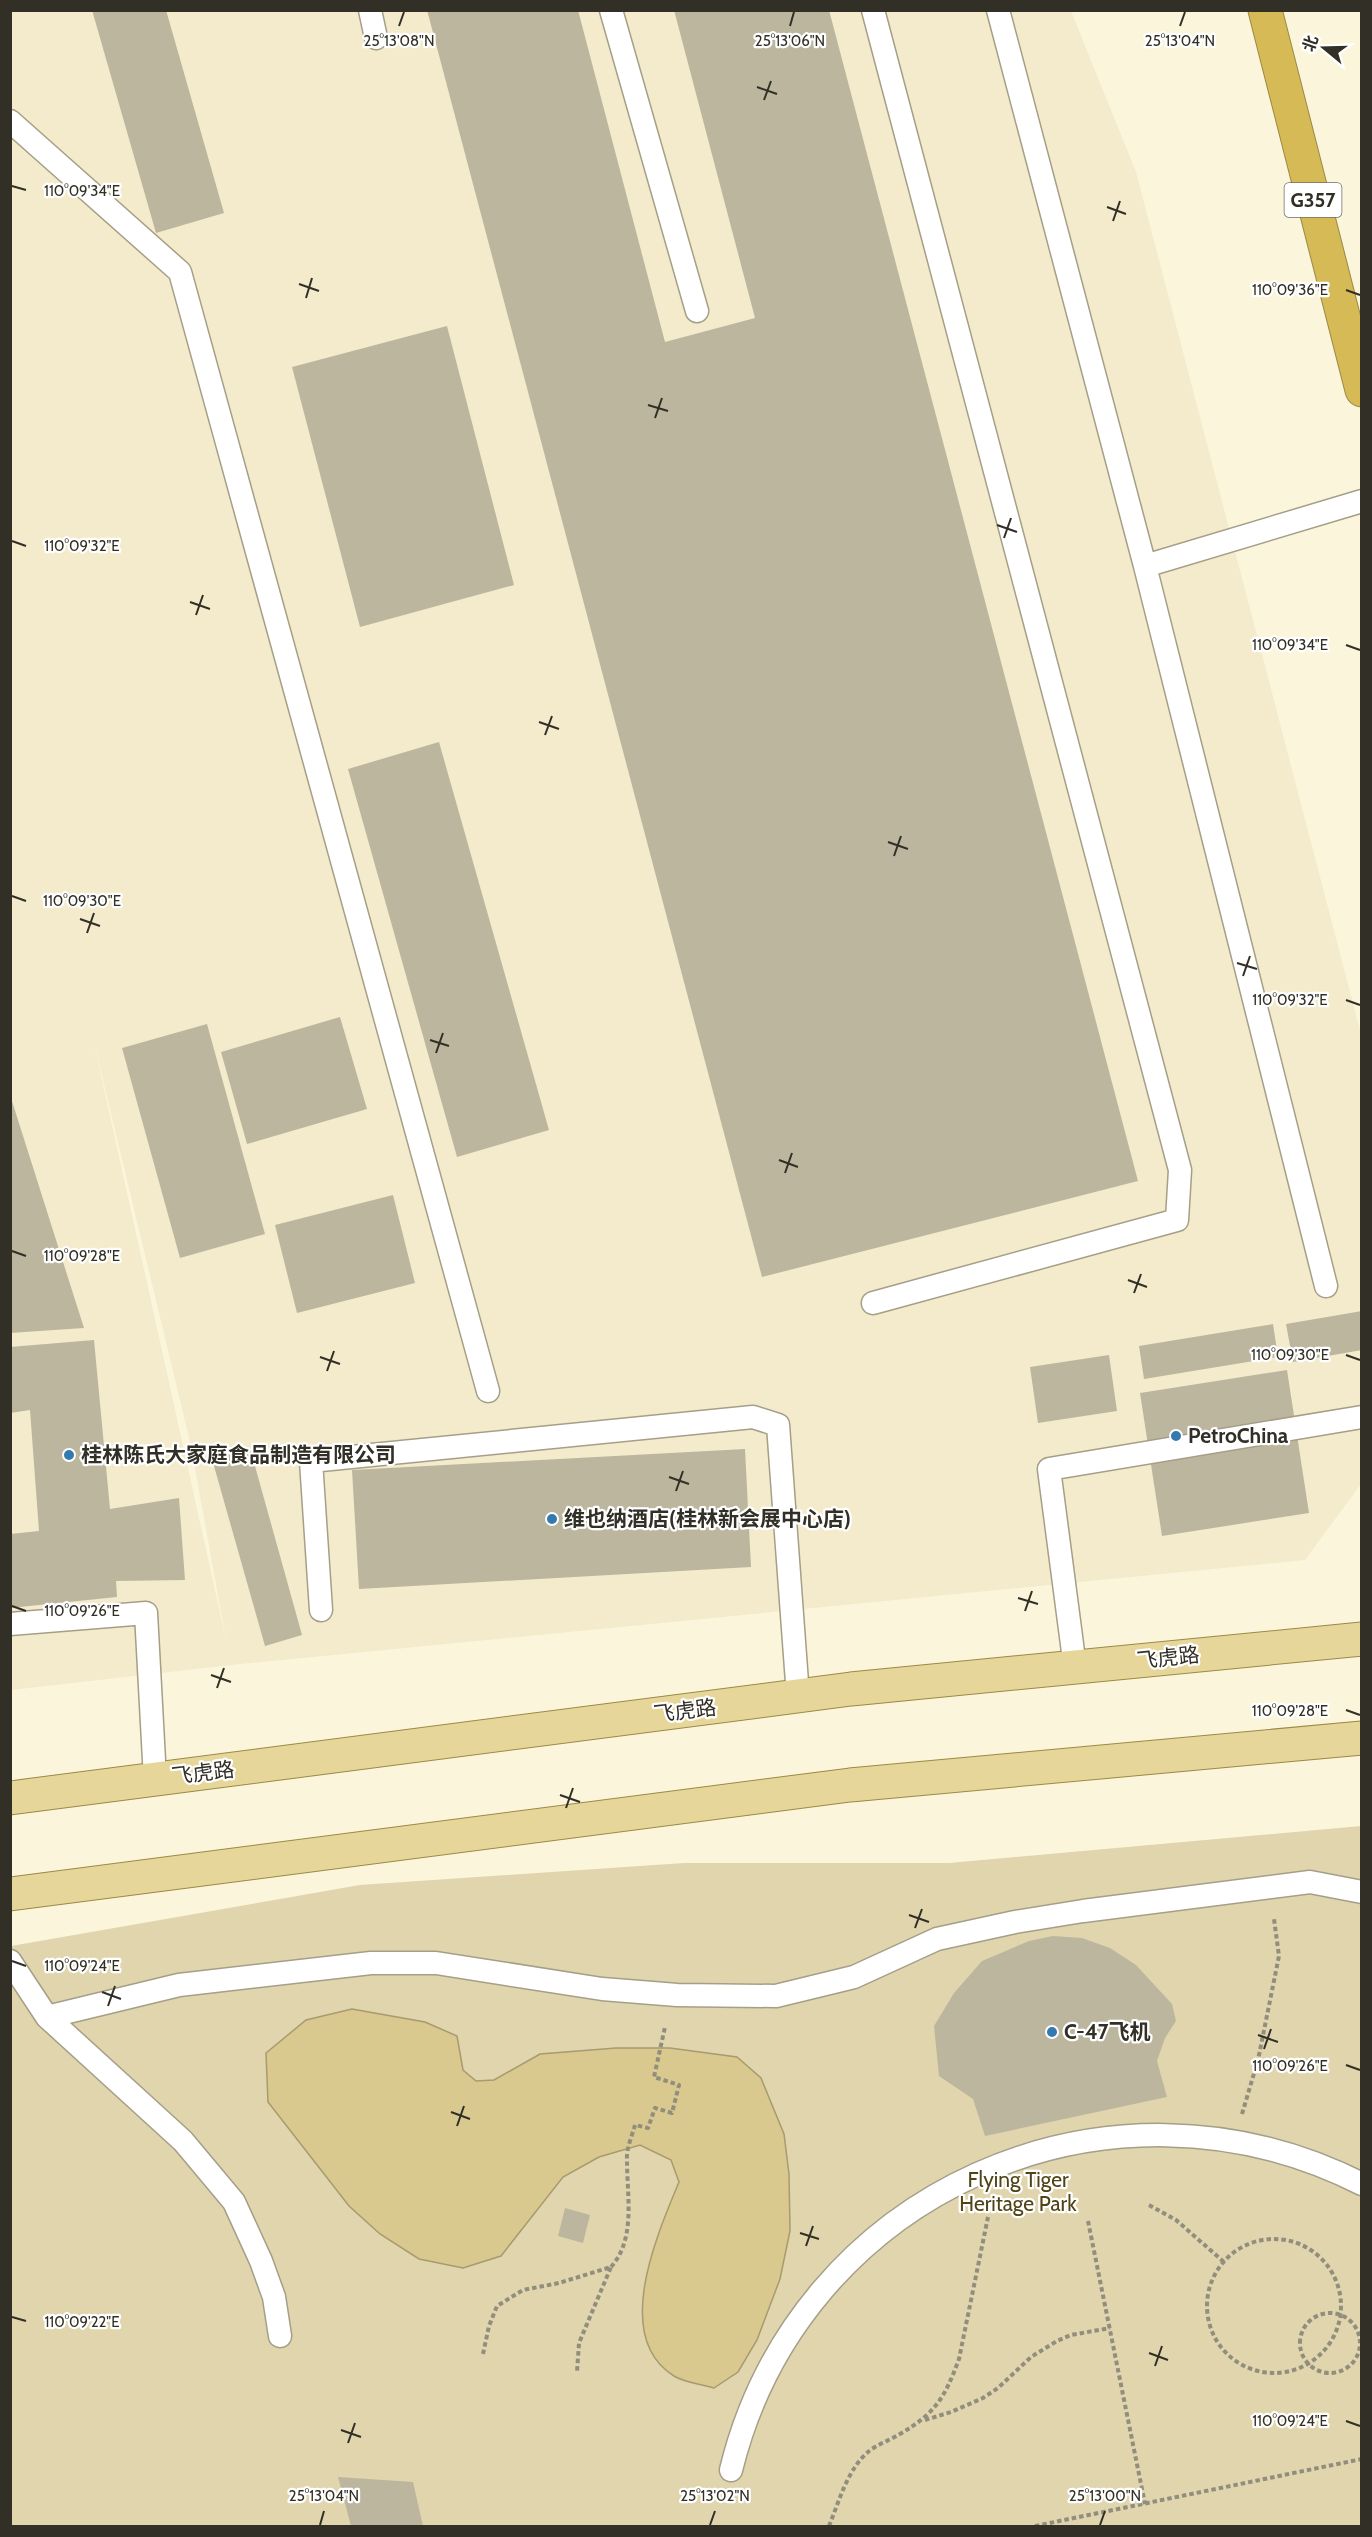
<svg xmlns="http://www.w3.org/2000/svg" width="1372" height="2537" font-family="Cabin,'Noto Sans SC',sans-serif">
  <rect width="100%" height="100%" fill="#fbf5dc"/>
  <path fill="#f3ebcb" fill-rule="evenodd" d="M10 11H1071L1136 172 1361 1034V1484L1305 1560 231 1665 11 1690ZM95 1047 191 1446 226 1640 95 1048Z"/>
  <path fill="#e0d5ad" d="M1361 1826V2526H11V1946L360 1885 684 1863H949Z"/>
  <path fill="#d9c98e" stroke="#a79b6f" stroke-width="1.5" d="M352 2009 425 2022 457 2036 463 2070 476 2081 494 2080 540 2054 616 2048H670L737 2057 761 2078 784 2134 789 2174 790 2231 780 2279 757 2340 738 2372 714 2388C702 2384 685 2383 674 2376 611 2337 658 2233 679 2182L671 2160 640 2145 599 2157 563 2177 501 2256 463 2268 419 2259 380 2234 349 2206 268 2102 266 2053 306 2020Z"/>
  <path fill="#bdb69f" d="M92 10H166L224 213 156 233Z
    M427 10H578L665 342 755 318 674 10H829L1138 1181 762 1277Z
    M447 326 514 585 360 627 292 367Z
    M439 742 549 1130 457 1157 348 769Z
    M340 1017 367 1109 247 1144 221 1052Z
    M207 1024 265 1234 180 1258 122 1048Z
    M10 1098H11L84 1328 10 1333Z
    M393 1195 415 1283 297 1313 275 1225Z
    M1362 1311V1350L1293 1362 1286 1324Z
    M1273 1324 1278 1357 1144 1379 1139 1346Z
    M94 1340 110 1509 179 1498 185 1580 116 1581 117 1597 10 1608V1534L39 1531 30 1410 10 1413V1347Z
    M1109 1355 1117 1411 1038 1423 1030 1367Z
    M1287 1370 1309 1513 1162 1536 1140 1393Z
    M250 1448 302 1635 265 1646 212 1459Z
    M745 1449 751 1567 359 1589 352 1470Z
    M1053 1936 1082 1938 1110 1948 1136 1965 1172 2004 1176 2021 1165 2038 1157 2061 1167 2097 985 2136 973 2099 939 2076 934 2026 954 1993 982 1961 1029 1941Z
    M565 2208 590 2215 583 2243 558 2236Z
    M338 2477 413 2482 423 2526H351Z"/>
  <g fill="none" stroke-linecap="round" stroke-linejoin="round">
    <defs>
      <path id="lane" d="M370 10 376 38
        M611 10 697 311
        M998 10 1145 566 1362 501
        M10 121 180 272 488 1391
        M1145 566 1326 1286
        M873 1303 1177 1220 1180 1170 873 10
        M321 1610 311 1461 753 1417 778 1425 798 1696
        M10 1624 146 1613 155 1779
        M1075 1667 1049 1469 1362 1417
        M10 1961 47 2017 183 2141 234 2202 261 2261 274 2297 280 2336
        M47 2017 179 1985 371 1963H436L602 1989 677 1995 776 1996 854 1977 937 1939 1015 1922 1083 1911 1310 1882 1362 1892
        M731 2470C799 2192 1108 2055 1362 2184"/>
      <path id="primary" d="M10 1798 851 1689 1362 1639
        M10 1894 850 1785 1362 1738"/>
      <path id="highway" d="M1265 10 1362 390"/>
    </defs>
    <use href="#lane" stroke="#a59f88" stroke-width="25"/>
    <use href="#primary" stroke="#9c8945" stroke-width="35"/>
    <use href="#highway" stroke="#9c8945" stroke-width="35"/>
    <path stroke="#928e7d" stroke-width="4" stroke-dasharray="4.5 3" stroke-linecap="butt" d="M1242 2114 1258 2060 1279 1956 1274 1919
      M1149 2205 1176 2220 1224 2262
      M1088 2221 1145 2504
      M1207 2306a67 67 0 1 1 134 0a67 67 0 1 1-134 0Z
      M611 2267C636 2239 627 2196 627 2161 626 2149 632 2136 635 2125L648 2128 655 2108 672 2113 679 2085 654 2077 665 2027
      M1300 2343a30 30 0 1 1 60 0a30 30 0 1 1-60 0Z
      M483 2354 489 2326 497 2306 523 2290 559 2283 611 2267 579 2343 577 2372
      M925 2420 951 2412 983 2398 998 2388 1031 2357 1057 2341 1071 2335 1110 2328
      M829 2526C839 2502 847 2470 868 2452 876 2445 890 2440 900 2434 936 2413 945 2397 959 2359L988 2217
      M1035 2526 1362 2459"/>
    <use href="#lane" stroke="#fff" stroke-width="22"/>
    <use href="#primary" stroke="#e6d699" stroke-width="33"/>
    <use href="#highway" stroke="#d5ba55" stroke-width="33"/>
  </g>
  <path fill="none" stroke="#312f26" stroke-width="2" d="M399 26 404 12M790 26 794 12M1180 26 1185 12M757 87 777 94M764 100 771 81M12 186 26 190M1107 207 1126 214M1113 221 1120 201M299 284 319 291M1346 290 1360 295M306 298 312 278M648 405 668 411M655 418 662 398M997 525 1017 532M1004 538 1011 518M12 541 26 546M190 602 210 609M196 615 203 595M1346 645 1360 650M539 722 559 729M545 735 552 716M888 842 908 849M894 856 901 836M12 896 26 901M80 919 100 926M87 933 94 913M1237 963 1257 969M1243 976 1250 956M1346 1000 1360 1005M430 1040 449 1046M436 1053 443 1033M779 1160 798 1167M785 1173 792 1153M12 1251 26 1256M1128 1280 1147 1287M1134 1293 1141 1274M1346 1355 1360 1360M320 1357 340 1364M327 1371 334 1351M669 1477 689 1484M676 1491 683 1471M1018 1598 1038 1604M12 1606 26 1611M1025 1611 1032 1591M211 1675 231 1682M217 1688 224 1668M1346 1710 1360 1715M560 1795 580 1802M566 1808 573 1788M909 1915 929 1922M915 1928 922 1909M12 1961 26 1966M102 1992 121 1999M108 2006 115 1986M1258 2035 1278 2042M1264 2049 1271 2029M1346 2065 1360 2070M451 2112 470 2119M457 2126 464 2106M800 2233 819 2239M806 2246 813 2226M12 2317 26 2321M1149 2353 1168 2360M1155 2366 1162 2346M1346 2421 1360 2426M341 2430 361 2437M348 2443 355 2423M320 2525 324 2511M710 2525 715 2511M1100 2525 1105 2511"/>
  <g fill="#347aaf" stroke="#fff" stroke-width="2">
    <circle cx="1176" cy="1436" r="6"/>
    <circle cx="69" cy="1455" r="6"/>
    <circle cx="552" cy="1519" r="6"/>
    <circle cx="1052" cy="2032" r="6"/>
  </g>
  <g text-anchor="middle" stroke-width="4.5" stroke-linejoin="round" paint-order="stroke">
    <rect fill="#fff" stroke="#6f6d67" stroke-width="1.5" x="1284.5" y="183" width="57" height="34" rx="4.5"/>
    <g font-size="20" font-weight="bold" fill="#312f26">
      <text x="1313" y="207">G357</text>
    </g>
    <g font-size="21" font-weight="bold" fill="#312f26" stroke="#fff" text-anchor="start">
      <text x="1188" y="1443">PetroChina</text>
      <text x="81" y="1462">桂林陈氏大家庭食品制造有限公司</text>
      <text x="564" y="1526">维也纳酒店(桂林新会展中心店)</text>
      <text x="1064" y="2039">C-47飞机</text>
    </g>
    <g font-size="21" fill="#312f26" stroke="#fff">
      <text transform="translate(1168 1658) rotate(-6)" y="7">飞虎路</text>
      <text transform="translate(685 1711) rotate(-7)" y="7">飞虎路</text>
      <text transform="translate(203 1773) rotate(-7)" y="7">飞虎路</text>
    </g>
    <g font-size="21" fill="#504416" stroke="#fff">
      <text x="1018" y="2187">Flying Tiger<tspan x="1018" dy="24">Heritage Park</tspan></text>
    </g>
  </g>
  <g font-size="15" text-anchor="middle" fill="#312f26" stroke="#fff" stroke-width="4.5" stroke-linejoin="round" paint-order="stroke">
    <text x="399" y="46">25°13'08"N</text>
    <text x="790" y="46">25°13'06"N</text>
    <text x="1180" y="46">25°13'04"N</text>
    <text x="82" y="196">110°09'34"E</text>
    <text x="1290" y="295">110°09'36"E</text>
    <text x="82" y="551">110°09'32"E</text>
    <text x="1290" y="650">110°09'34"E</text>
    <text x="82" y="906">110°09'30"E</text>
    <text x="1290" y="1005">110°09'32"E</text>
    <text x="82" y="1261">110°09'28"E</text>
    <text x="1290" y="1360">110°09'30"E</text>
    <text x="82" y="1616">110°09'26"E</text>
    <text x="1290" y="1716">110°09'28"E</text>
    <text x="82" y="1971">110°09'24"E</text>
    <text x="1290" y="2071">110°09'26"E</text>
    <text x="82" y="2327">110°09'22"E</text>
    <text x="1290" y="2426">110°09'24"E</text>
    <text x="324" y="2501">25°13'04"N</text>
    <text x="715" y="2501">25°13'02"N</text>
    <text x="1105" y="2501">25°13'00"N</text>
  </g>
  <rect width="1372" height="2537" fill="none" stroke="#312f26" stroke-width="24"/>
  <g transform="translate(1324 48) rotate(289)" stroke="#ffffff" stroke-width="4.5" paint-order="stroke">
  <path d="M0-4.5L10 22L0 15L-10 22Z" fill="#312f26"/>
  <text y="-9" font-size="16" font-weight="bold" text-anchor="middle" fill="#312f26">北</text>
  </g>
</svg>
